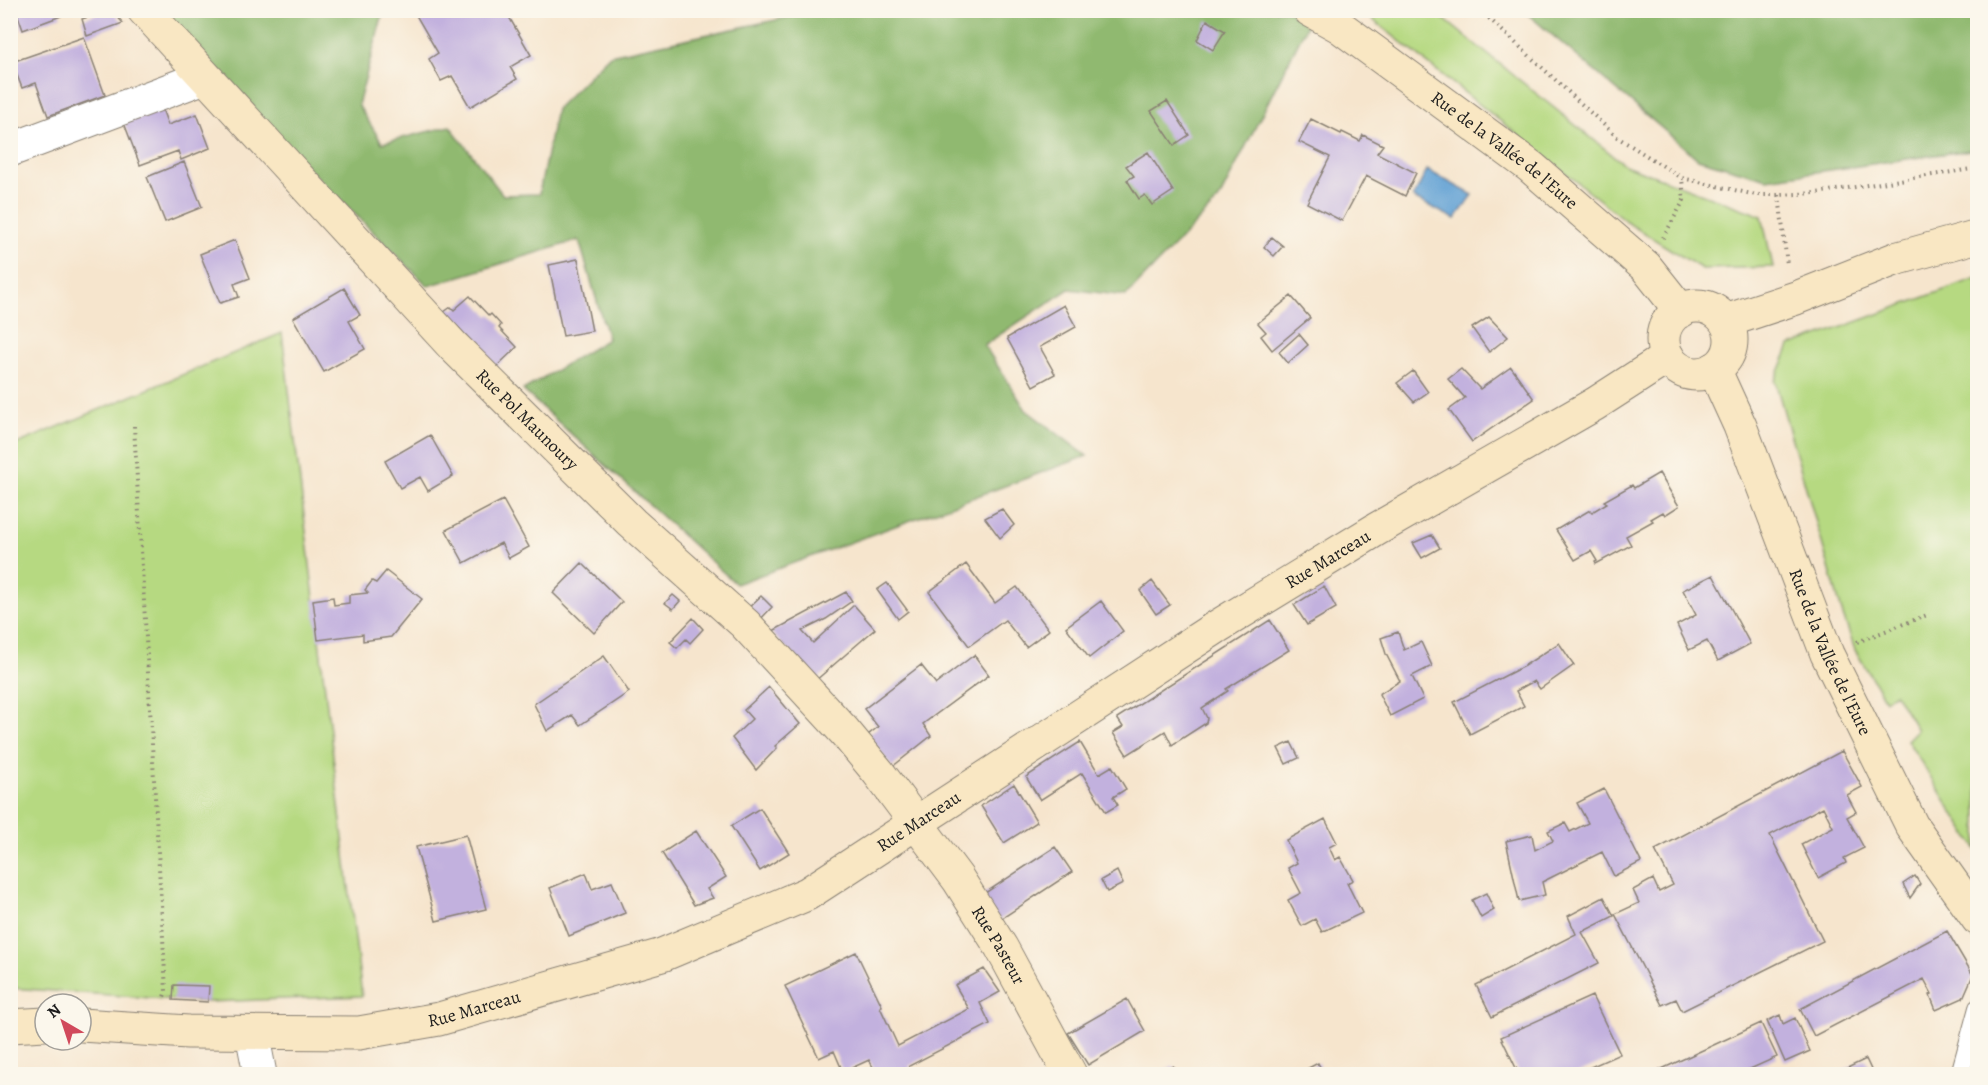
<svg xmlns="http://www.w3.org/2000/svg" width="1988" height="1085" font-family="Alegreya,serif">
  <rect width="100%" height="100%" fill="#fbf7ec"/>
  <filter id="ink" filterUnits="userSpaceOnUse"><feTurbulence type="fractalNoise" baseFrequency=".0167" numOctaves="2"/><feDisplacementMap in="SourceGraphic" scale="12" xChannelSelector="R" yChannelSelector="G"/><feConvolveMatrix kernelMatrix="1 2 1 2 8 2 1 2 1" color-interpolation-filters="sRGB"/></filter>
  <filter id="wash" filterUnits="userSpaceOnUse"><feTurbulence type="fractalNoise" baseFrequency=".008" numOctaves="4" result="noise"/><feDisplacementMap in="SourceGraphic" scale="24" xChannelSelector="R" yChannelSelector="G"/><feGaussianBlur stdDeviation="1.35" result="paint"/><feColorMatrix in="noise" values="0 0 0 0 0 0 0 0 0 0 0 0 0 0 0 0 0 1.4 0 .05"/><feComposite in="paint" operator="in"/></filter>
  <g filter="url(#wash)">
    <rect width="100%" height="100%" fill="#f6e5cd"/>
    <path fill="#b6d981" stroke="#697a4e" stroke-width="1.5" d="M1362 11H1434L1625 165 1762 216 1773 267 1702 269 1631 225Z
      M1977 278H1978L1977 850 1907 740 1917 730 1895 693 1885 700 1855 650 1842 612 1775 381 1790 346Z
      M282 333 362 996 208 1002 11 988 10 447Z"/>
    <path fill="#90b96f" stroke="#566a46" stroke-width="1.5" d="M823 10H1287L1308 23 1219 199 1126 296 1069 289 984 345 1026 410 1087 456 736 584 523 390 608 339 579 240 428 286 303 163 161 11H379L382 17 358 105 382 143 450 126 503 195 539 194 556 109 610 55Z
      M1524 11H1977V149L1767 179 1698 159Z"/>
    <path fill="#62a1d4" stroke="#3f5e78" stroke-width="1.5" d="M1427 170 1473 195 1455 219 1413 198Z"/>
    <g id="blocks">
      <path fill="#c2b1de" d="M16 10H58L61 16 23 30Z
        M108 10H111L123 23 87 36 82 19Z
        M413 10H505L531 55 510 67 517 79 470 107 452 76 441 81 429 59 438 53Z
        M1207 20 1225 31 1213 50 1197 40Z
        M84 37 105 95 48 116 36 83 22 88 12 62Z
        M1167 101 1189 135 1174 145 1151 111Z
        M162 109 168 125 197 114 210 148 181 160 178 151 140 165 124 123Z
        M1311 119 1341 134 1342 132 1360 141 1363 135 1383 145 1377 153 1416 173 1405 196 1366 176 1342 221 1307 203 1330 157 1299 142Z
        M1148 152 1173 191 1152 205 1145 195 1139 199 1127 180 1134 176 1126 166Z
        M184 162 202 207 165 222 147 177Z
        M1272 237 1283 246 1274 256 1264 247Z
        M235 240 250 278 234 284 239 297 220 303 200 254Z
        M578 259 592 331 563 336 549 265Z
        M344 288 360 315 349 321 365 349 324 372 293 318Z
        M470 296 489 316 491 314 501 325 499 328 517 347 496 367 444 312 451 307 454 310Z
        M1291 296 1310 318 1272 350 1261 336 1266 332 1258 323Z
        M1064 305 1076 327 1040 347 1055 374 1033 386 1007 338Z
        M1489 317 1508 337 1489 352 1472 328Z
        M1299 334 1308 345 1288 363 1279 352Z
        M1511 367 1534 399 1472 442 1449 410 1465 398 1448 379 1461 369 1480 389Z
        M1413 371 1428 392 1414 402 1397 383Z
        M430 435 453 476 428 491 420 477 400 488 385 461Z
        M1659 473 1679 506 1665 515 1663 512 1651 519 1653 521 1626 536 1631 545 1596 564 1595 562 1597 561 1591 551 1575 560 1556 530 1590 510 1592 512 1607 503 1604 501 1632 485 1634 488Z
        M503 500 529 547 509 558 501 543 464 563 446 530Z
        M1002 509 1014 525 1000 538 985 518Z
        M1432 535 1440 548 1422 558 1413 543Z
        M582 563 622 602 594 633 553 593Z
        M966 564 995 603 1017 587 1049 630 1026 647 1005 620 969 646 929 592Z
        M386 571 422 599 391 637 363 641V634L318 640 313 600 333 597 334 605 349 603V595L368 593 365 590 372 581 376 583Z
        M1713 575 1750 644 1718 661 1707 641 1689 650 1677 625 1696 615 1683 590Z
        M1152 581 1170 605 1156 614 1140 591Z
        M887 583 908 611 898 619 877 590Z
        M1324 586 1336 608 1307 625 1294 605Z
        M846 592 852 601 826 619 802 631 813 643 854 605 875 629 815 681 771 632Z
        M673 595 680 601 673 609 665 603Z
        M761 596 772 607 759 621 747 609Z
        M1101 601 1123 631 1089 658 1066 627Z
        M693 618 703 629 690 643 686 639 677 648 670 642Z
        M1270 620 1289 650 1226 689 1228 691 1202 708 1207 718 1206 723 1172 745 1165 731 1127 755 1113 733 1123 727 1117 718Z
        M1398 632 1404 650 1421 642 1432 666 1412 676 1423 699 1390 716 1379 694 1400 681 1386 654 1381 638Z
        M1559 643 1574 665 1540 689 1534 681 1516 691 1524 706 1470 734 1454 702 1524 666Z
        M974 655 989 675 923 724 931 736 892 767 868 735 878 727 864 709 921 665 936 684Z
        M604 656 629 692 580 725 572 715 547 731 534 704Z
        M769 687 800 724 775 746 777 748 756 770 732 738 752 719 744 710Z
        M1080 742 1099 774 1112 766 1126 789 1113 797 1118 805 1106 812 1082 773 1040 800 1026 777Z
        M1291 742 1299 758 1286 764 1278 748Z
        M1842 751 1862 787 1847 795 1856 812 1847 817 1864 848 1844 858 1846 863 1818 878 1801 844 1833 827 1823 807 1770 835 1823 941 1682 1011 1676 999 1662 1005 1615 914 1639 903 1633 890 1653 879 1659 892 1673 885 1655 850Z
        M1014 784 1037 822 1004 843 981 806Z
        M1604 789 1641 862 1614 876 1602 852 1542 882 1545 895 1519 901 1506 841 1532 835 1535 850 1553 841 1548 831 1565 823 1570 832 1588 823 1577 803Z
        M760 808 789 853 760 871 731 826Z
        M1325 819 1337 843 1329 847 1335 860 1340 857 1353 880 1347 883 1362 913 1322 932 1315 919 1302 926 1288 900 1301 893 1288 868 1297 863 1286 840Z
        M696 831 726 877 707 889 713 898 694 905 662 853Z
        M466 835 486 909 436 921 416 847Z
        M1055 847 1072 872 998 921 982 895Z
        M1117 871 1123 884 1107 892 1101 880Z
        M586 873 592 889 612 882 625 913 569 936 550 888Z
        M1915 876 1920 884 1910 898 1903 884Z
        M1486 893 1494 910 1481 918 1472 900Z
        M1604 897 1614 916 1582 932 1599 963 1492 1017 1476 985 1576 934 1568 916Z
        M1947 931 1973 975 1963 998 1936 1010 1930 995 1932 994 1924 979 1814 1036 1800 1009Z
        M856 952 882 1006 880 1007 898 1046 969 1009 955 985 984 969 1000 992 980 1003 990 1024 909 1066 913 1074H877L869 1060 843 1072 834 1051 819 1058 785 986Z
        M174 985 209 986 208 1002 173 1000Z
        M1592 996 1620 1054 1575 1074H1519L1501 1037Z
        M1127 999 1145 1031 1088 1065 1068 1033Z
        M1780 1015 1783 1024 1795 1018 1810 1051 1785 1062 1767 1021Z
        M1761 1023 1777 1057 1739 1074H1651Z
        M1866 1059 1873 1074H1828L1835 1071 1837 1073Z
        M1318 1063 1324 1074H1297Z
        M1173 1066 1178 1074H1156L1171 1067Z"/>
    </g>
  </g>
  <g filter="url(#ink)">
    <use href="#blocks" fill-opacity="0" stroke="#898074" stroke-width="1.5"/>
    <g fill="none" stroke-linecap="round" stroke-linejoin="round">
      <defs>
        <path id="lane" d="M1960 1074 1978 1008"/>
        <path id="street" d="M10 150 204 77
          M252 1033 260 1074"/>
        <g id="secondary">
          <path id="s1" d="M144 10 453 346 632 523 745 624 844 731 878 772 958 879 1001 947 1070 1074"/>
          <path id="s2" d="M1310 10 1339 26 1531 167 1646 267 1681 311"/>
          <circle cx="1697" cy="340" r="34"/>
          <path d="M1726 321 1796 298 1895 259 1978 236"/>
          <path id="s3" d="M1714 369 1740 426 1827 654 1912 826 1978 919"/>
          <path id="s4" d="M81 1025 188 1032 359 1033 439 1019 662 955 807 894 1215 628 1377 529 1595 404 1668 357"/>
          <path d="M10 1026 45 1024"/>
        </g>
      </defs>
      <use href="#lane" stroke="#898074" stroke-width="20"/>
      <use href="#street" stroke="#898074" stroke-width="35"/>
      <use href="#secondary" stroke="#898074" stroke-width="35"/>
      <path stroke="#898074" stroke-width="4" stroke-dasharray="1.5 4.5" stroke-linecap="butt" d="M1480 10 1617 137 1682 178 1756 195H1779L1816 193 1978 168
        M1779 195 1787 265
        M1663 238 1684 200 1682 178
        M134 426 166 991 164 997
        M1857 642 1927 615"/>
      <use href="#lane" stroke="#fff" stroke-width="18"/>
      <use href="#street" stroke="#fff" stroke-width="33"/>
      <use href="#secondary" stroke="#f9e7c3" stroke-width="33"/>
    </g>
  </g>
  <g text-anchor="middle" stroke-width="5" stroke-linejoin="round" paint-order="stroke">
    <g font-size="18" fill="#1c1c1c" stroke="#fbf7ec">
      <text dy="6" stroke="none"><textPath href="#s2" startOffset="240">Rue de la Vallée de l'Eure</textPath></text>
      <text dy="6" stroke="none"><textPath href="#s1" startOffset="561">Rue Pol Maunoury</textPath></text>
      <text dy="6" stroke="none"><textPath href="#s4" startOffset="1368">Rue Marceau</textPath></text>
      <text dy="6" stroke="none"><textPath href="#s3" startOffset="306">Rue de la Vallée de l'Eure</textPath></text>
      <text dy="6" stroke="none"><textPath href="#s4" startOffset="882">Rue Marceau</textPath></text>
      <text dy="6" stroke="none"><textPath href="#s1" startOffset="1270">Rue Pasteur</textPath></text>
      <text dy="6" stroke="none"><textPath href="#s4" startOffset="396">Rue Marceau</textPath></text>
    </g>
  </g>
  <rect width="1988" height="1085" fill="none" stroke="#fbf7ec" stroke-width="36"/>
  <g transform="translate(63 1022) rotate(321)"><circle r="28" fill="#fbf7ec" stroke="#a29f99" stroke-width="1.5"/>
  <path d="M0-4.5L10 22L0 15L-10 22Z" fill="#d1495b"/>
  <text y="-9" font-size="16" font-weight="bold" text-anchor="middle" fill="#1c1c1c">N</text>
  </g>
</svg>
